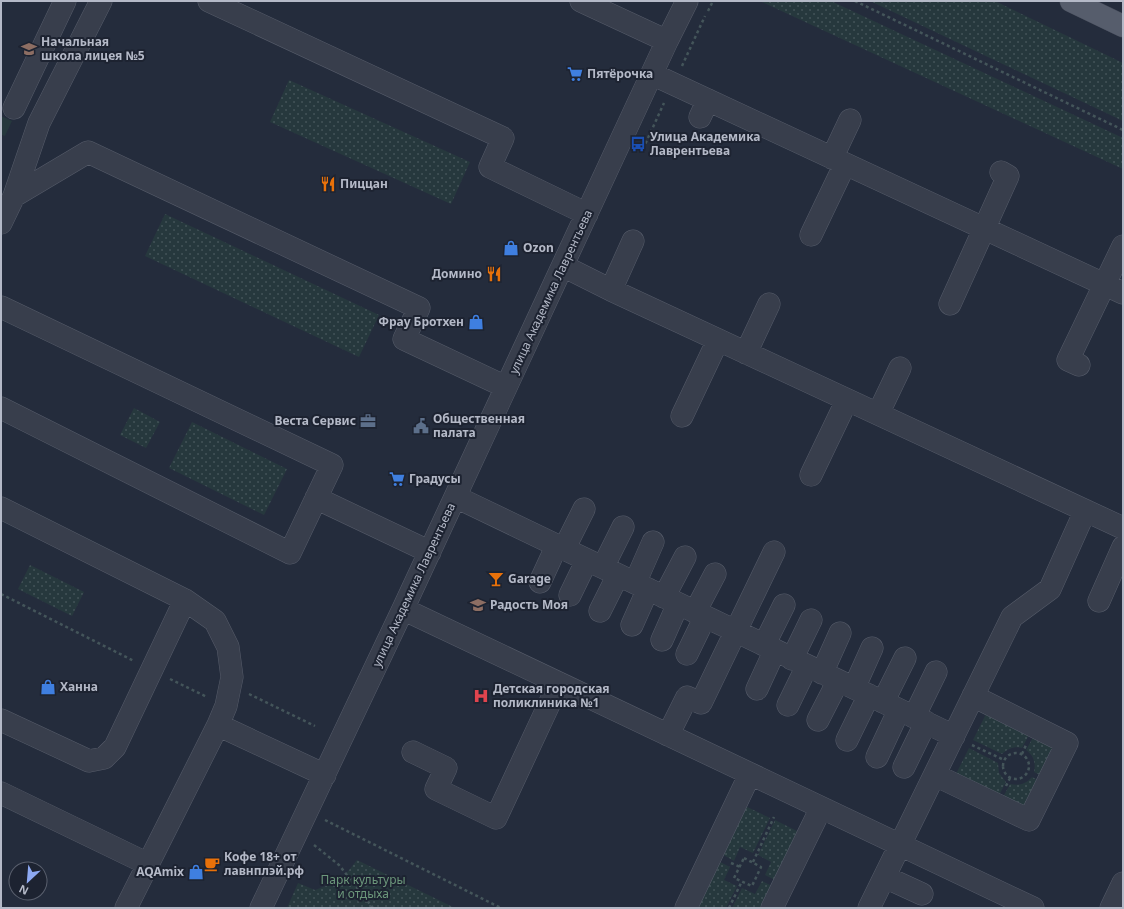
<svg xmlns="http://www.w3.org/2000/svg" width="1124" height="909" font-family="'Noto Sans',sans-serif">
  <defs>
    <pattern id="grass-dots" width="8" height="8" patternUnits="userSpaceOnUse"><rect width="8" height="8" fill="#26383d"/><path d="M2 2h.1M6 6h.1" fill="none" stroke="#435358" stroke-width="1.8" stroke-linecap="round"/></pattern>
  </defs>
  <rect width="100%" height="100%" fill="#242c3c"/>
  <path fill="url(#grass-dots)" d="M760 1H831L1123 138V169Z
    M870 1H995L1123 63V121Z
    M289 80 470 162 451 204 270 122Z
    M165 214 379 315 359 357 145 256Z
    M134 408 160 422 146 448 120 435Z
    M192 422 287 469 264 515 169 468Z
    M30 565 84 592 72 616 18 589Z
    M989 708 1032 729 1022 748C1014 746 1008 749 1002 754L973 740Z
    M1036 732 1063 745 1046 778 1034 772C1036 763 1034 756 1026 750Z
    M969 748 998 763 999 773 1006 782 997 799 954 778Z
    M1032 777 1044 783 1028 814 1001 801 1010 784C1019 786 1026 784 1032 777Z
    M743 805 770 818 753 853 740 847 734 861 720 853Z
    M775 820 803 834 779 882 765 875 771 862 758 855Z
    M357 860 455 908H287L298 883 315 890 341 880Z
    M716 860 730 867 724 880 737 886 726 908H693Z
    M762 881 776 888 767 908H732L742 888 755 894Z"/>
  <path fill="#26383d" d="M1 116 12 121 5 136 2 135 1 151Z"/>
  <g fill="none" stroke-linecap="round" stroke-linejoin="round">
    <defs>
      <path id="minor" d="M209 1 503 138 490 167 587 214
        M581 1 667 41
        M652 74 1123 293
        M14 108 65 1
        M700 117 708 100
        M832 158 850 120
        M14 196 88 152 419 308 404 339 506 387
        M1 223 14 196 39 123 101 1
        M811 235 845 164
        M563 266 611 290 1123 528
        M611 290 633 241
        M950 304 1008 176 1001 172
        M1 307 332 465 290 553 1 408
        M746 353 769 304
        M1079 365 1068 360 1123 246
        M878 414 900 368
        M682 416 718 340
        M811 475 847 400
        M456 497 954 736
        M316 498 430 552
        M1 508 185 600 215 621 228 647 232 677 226 706 218 725 126 908
        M564 549 584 509
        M603 567 623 527
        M540 582 557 545
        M635 583 653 542
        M570 595 587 560
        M664 597 685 557
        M1099 601 1123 547
        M403 609 1033 908
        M600 611 618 575
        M695 612 715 574
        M632 625 648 589
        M662 640 678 604
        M764 645 784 605
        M687 654 705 617
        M792 659 811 620
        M822 673 840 633
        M854 688 872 648
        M757 689 775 650
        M883 702 905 658
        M788 705 807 666
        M914 717 936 672
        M1 720 89 761 104 758 115 747 185 600
        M818 720 838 681
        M218 725 325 775
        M668 735 687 697 701 703 774 552
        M847 740 869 695
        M413 752 446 768 436 789 496 818 559 683
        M877 757 899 710
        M904 767 926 722
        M935 775 1029 820 1067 743 973 696
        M1 793 148 864
        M885 877 922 894
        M261 908 403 609 667 41 687 1
        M686 908 750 774
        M772 908 821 808
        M869 908 1012 617 1050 589 1085 511
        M1111 908 1123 883"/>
      <path id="major" d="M1071 1 1123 26"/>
    </defs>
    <use href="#minor" stroke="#565c6a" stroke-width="23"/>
    <use href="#major" stroke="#414755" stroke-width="23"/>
    <path stroke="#44555a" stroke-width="2.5" stroke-dasharray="3 3" stroke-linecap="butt" d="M855 1 1123 130
      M708 11 713 1
      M682 66 705 16
      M643 149 664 103
      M1 594 134 661
      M170 679 207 697
      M249 694 315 726
      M972 745 1004 760
      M1003 766a13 13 0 1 1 26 0a13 13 0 1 1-26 0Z
      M1022 754 1026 745
      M1006 786 1010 778
      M325 820 501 908
      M314 845 339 865 373 908
      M744 858 761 867 752 886 734 878Z
      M753 862 774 817
      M731 863 740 867
      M729 908 742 881"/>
    <use href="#minor" stroke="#383e4c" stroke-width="22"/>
    <use href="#major" stroke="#565d6c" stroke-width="22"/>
  </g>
  <defs>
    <symbol id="school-bare" viewBox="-9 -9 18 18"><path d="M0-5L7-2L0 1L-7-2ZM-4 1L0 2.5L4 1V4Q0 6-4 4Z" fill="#8d6e63" stroke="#1d2331" stroke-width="2.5" paint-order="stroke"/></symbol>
    <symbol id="supermarket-bare" viewBox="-9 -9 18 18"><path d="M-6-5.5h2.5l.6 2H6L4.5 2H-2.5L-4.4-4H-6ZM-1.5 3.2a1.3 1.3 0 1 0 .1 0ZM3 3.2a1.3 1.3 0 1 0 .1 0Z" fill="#3f7fe0" stroke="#1d2331" stroke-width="2.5" paint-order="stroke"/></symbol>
    <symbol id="bus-bare" viewBox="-9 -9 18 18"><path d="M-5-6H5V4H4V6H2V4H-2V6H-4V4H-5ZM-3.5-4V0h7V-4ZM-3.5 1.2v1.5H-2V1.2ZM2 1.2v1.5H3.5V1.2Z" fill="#1a4fb4" stroke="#1d2331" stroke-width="2.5" paint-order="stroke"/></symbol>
    <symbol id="restaurant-bare" viewBox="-9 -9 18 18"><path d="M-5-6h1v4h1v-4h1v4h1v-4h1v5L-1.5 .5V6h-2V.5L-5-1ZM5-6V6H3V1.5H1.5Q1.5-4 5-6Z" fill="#e8710a" stroke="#1d2331" stroke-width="2.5" paint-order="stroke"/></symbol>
    <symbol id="shop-bare" viewBox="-9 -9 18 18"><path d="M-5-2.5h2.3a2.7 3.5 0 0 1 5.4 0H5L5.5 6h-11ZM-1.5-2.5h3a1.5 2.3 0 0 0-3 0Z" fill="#3f7fe0" stroke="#1d2331" stroke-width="2.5" paint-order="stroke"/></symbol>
    <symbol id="office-bare" viewBox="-9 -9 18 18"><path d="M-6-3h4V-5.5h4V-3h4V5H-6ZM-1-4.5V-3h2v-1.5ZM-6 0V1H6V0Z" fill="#5c6f8a" stroke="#1d2331" stroke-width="2.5" paint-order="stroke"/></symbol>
    <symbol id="civic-bare" viewBox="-9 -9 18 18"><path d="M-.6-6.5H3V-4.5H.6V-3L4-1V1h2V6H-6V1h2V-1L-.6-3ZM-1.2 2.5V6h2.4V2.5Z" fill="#5c6f8a" stroke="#1d2331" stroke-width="2.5" paint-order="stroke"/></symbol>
    <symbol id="bar-bare" viewBox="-9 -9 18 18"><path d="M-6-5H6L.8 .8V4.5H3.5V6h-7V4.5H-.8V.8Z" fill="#e8710a" stroke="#1d2331" stroke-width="2.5" paint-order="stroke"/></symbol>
    <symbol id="hospital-bare" viewBox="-9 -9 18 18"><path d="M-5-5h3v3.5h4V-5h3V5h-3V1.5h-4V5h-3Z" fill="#e0444e" stroke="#1d2331" stroke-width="2.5" paint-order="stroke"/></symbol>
    <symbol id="cafe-bare" viewBox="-9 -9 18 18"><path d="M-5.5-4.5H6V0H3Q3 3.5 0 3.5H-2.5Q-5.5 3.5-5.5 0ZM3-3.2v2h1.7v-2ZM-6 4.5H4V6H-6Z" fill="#e8710a" stroke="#1d2331" stroke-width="2.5" paint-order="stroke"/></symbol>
  </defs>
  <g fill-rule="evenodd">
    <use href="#school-bare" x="18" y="38" width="22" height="22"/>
    <use href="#supermarket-bare" x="564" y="63" width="22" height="22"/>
    <use href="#bus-bare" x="627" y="133" width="22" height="22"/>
    <use href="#restaurant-bare" x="317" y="173" width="22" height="22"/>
    <use href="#shop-bare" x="500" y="237" width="22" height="22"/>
    <use href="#restaurant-bare" x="483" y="263" width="22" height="22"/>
    <use href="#shop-bare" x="465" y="311" width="22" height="22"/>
    <use href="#office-bare" x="357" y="410" width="22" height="22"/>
    <use href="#civic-bare" x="410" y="415" width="22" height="22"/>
    <use href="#supermarket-bare" x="386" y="468" width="22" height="22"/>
    <use href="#bar-bare" x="485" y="568" width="22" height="22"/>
    <use href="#school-bare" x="467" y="594" width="22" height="22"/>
    <use href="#shop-bare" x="37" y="676" width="22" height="22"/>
    <use href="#hospital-bare" x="470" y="685" width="22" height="22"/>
    <use href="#cafe-bare" x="201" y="853" width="22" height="22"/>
    <use href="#shop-bare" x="185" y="861" width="22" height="22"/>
  </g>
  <g text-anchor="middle" stroke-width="4" stroke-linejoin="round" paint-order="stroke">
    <g font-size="12" font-weight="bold" fill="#b4b9c7" stroke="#1d2331" text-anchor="start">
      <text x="41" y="46">Начальная<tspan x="41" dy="14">школа лицея №5</tspan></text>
      <text x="587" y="78">Пятёрочка</text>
      <text x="650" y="141">Улица Академика<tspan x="650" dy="14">Лаврентьева</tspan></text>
      <text x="340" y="188">Пиццан</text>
      <text x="523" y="252">Ozon</text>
      <text x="482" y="278" text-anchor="end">Домино</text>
      <text x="464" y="326" text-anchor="end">Фрау Бротхен</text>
      <text x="433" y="423">Общественная<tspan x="433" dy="14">палата</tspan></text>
      <text x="356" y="425" text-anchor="end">Веста Сервис</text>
      <text x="409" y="483">Градусы</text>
      <text x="508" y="583">Garage</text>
      <text x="490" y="609">Радость Моя</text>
      <text x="60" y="691">Ханна</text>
      <text x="493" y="693">Детская городская<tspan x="493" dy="14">поликлиника №1</tspan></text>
      <text x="224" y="861">Кофе 18+ от<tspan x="224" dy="14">лавнплэй.рф</tspan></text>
      <text x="184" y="876" text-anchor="end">AQAmix</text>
    </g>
    <g font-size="12" fill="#b4b9c7" stroke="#1d2331">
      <text transform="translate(551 292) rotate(-65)" y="4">улица Академика Лаврентьева</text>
      <text transform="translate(414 585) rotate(-65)" y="4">улица Академика Лаврентьева</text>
    </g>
    <g font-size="12" fill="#6c977b" stroke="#1d2331">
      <text x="363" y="884">Парк культуры<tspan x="363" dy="14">и отдыха</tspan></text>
    </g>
  </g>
  <rect width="1124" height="909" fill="none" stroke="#b4b9c7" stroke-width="4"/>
  <g transform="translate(28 881) rotate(206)"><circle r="19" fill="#1d2331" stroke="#595f6d"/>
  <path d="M0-3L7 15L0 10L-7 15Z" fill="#8da9f3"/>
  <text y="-6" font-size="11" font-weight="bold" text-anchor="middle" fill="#b4b9c7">N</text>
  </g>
</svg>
